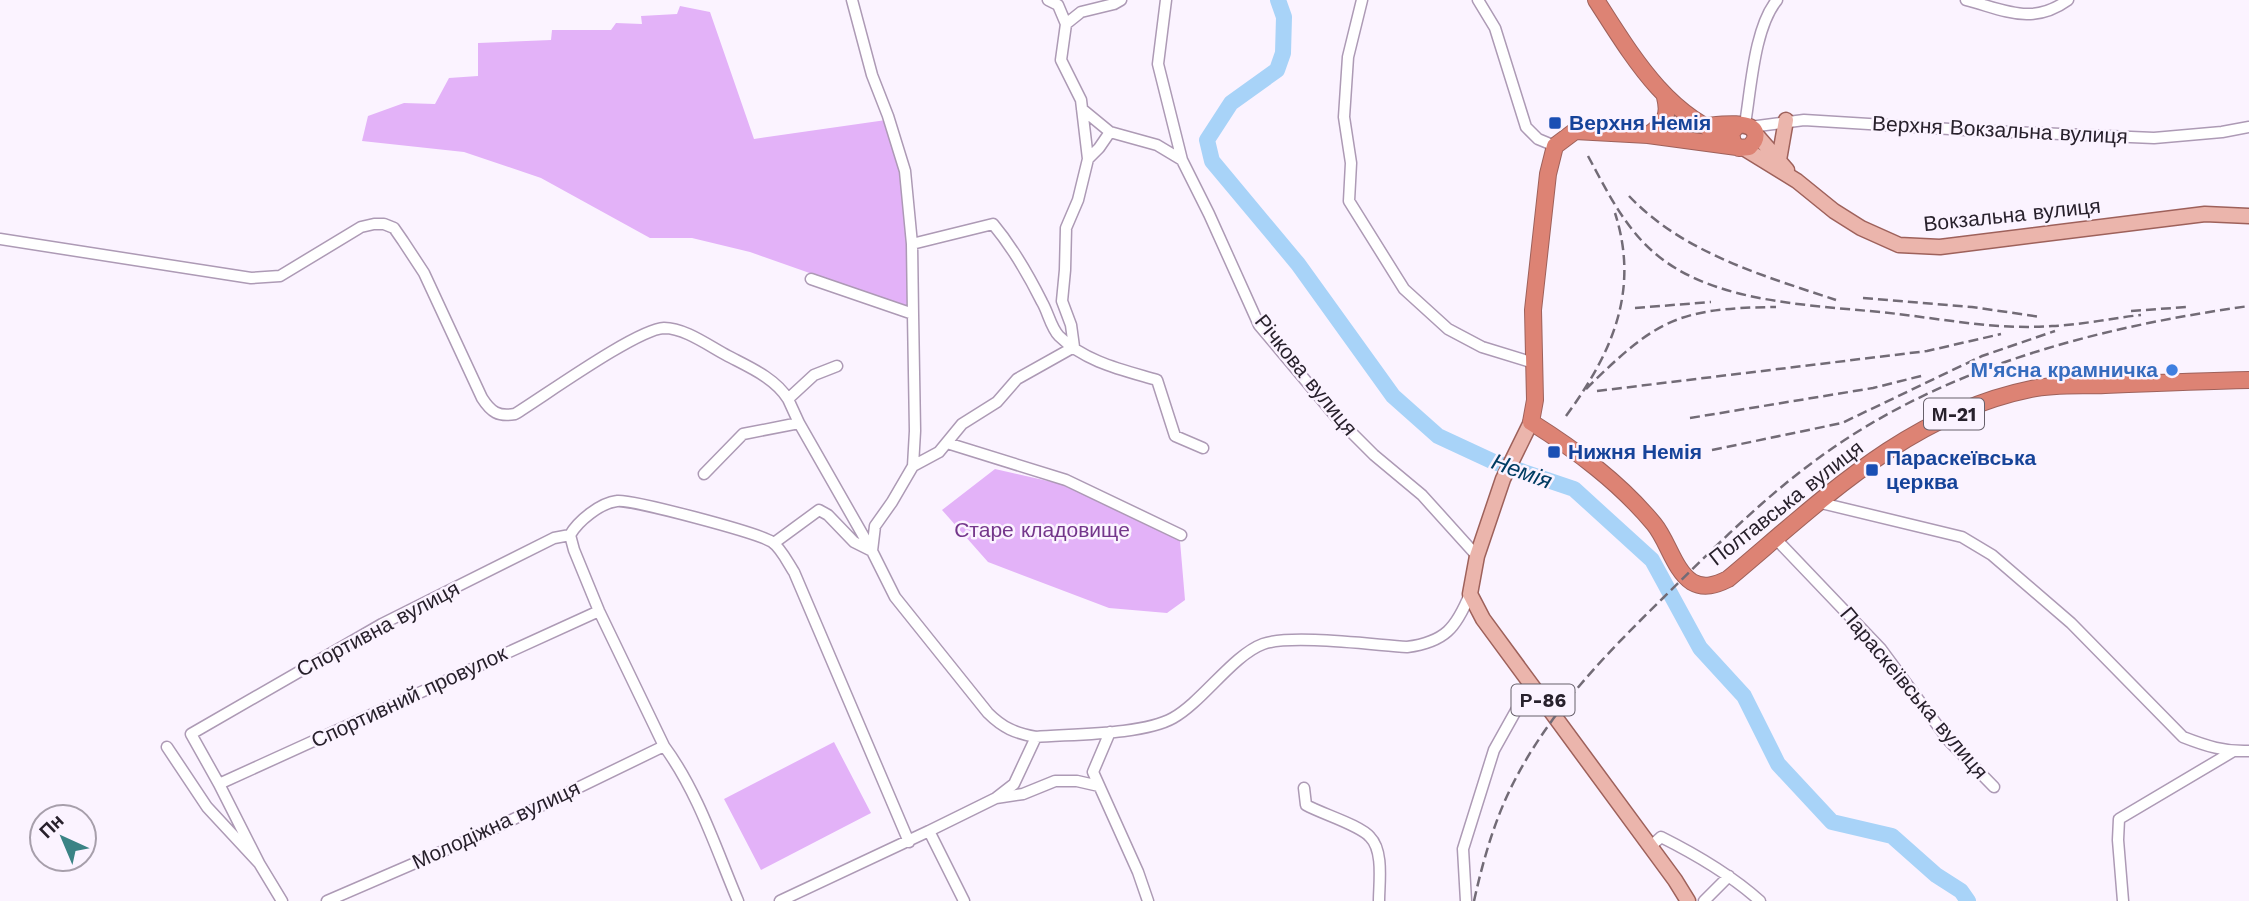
<svg xmlns="http://www.w3.org/2000/svg" width="2249" height="901" font-family="'Work Sans',sans-serif">
  <rect width="100%" height="100%" fill="#fbf3ff"/>
  <path fill="#e3b2f8" d="M680 6 710 12 754 139 886 120 900 170 908 238 909 308 750 252 692 238H650L541 178 464 152 362 141 368 116 404 103 435 104 449 78 478 76V43L551 40 552 30H611L616 23 642 24 641 16 677 14Z
    M995 469 1061 484 1180 541 1185 600 1167 613 1109 608 988 562 942 510Z
    M834 742 871 813 761 870 724 799Z"/>
  <g fill="none" stroke-linecap="round" stroke-linejoin="round">
    <path stroke="#a8d3f8" stroke-width="16" d="M1278 0 1284 17 1283 53 1277 70 1231 103 1207 140 1212 161 1298 264 1393 396 1438 436 1494 462 1574 489 1652 560 1700 648 1744 696 1778 764 1832 822 1892 836 1936 875 1961 891 1968 901"/>
    <defs>
      <path id="minor" d="M1166 0 1158 64 1182 160
        M1362 0 1348 57 1344 117 1351 163 1349 201 1404 289 1448 329 1482 347 1534 363
        M1478 0 1495 28 1526 127 1538 139 1555 146
        M1966 0C2005 10 2032 26 2068 0
        M1066 24 1081 12 1114 4 1121 0
        M1082 109 1110 132 1099 148 1088 159
        M1745 124C1751 89 1754 28 1777 0
        M1750 127 1804 120 1966 130 2154 138 2222 132 2249 127
        M1110 132 1157 145 1182 160 1209 214 1259 325 1337 418 1374 455 1422 495 1477 556
        M0 239 251 278 280 276 361 227 374 224H384L394 228 403 241 424 273 482 398C491 412 498 417 515 414 543 397 637 329 664 328 685 328 709 346 728 356 749 367 775 378 788 399
        M912 244 993 224C1013 248 1028 274 1042 302 1048 312 1051 328 1059 336 1085 362 1123 370 1157 380L1175 436 1203 448
        M811 279 913 314 912 244 905 171 888 116 872 75 852 0
        M799 423 872 551 895 597 988 713C1003 728 1015 733 1036 737
        M947 443 1066 480 1181 535
        M913 466 939 452 962 424 997 402 1017 379 1074 347 1071 325 1062 301 1065 270 1066 228 1078 200 1088 159 1081 100 1061 60 1066 24 1058 5 1048 0
        M704 474 743 434 799 423 788 399 814 375 837 366
        M1817 502 1962 537 1992 555 2071 623 2183 737C2206 746 2225 752 2249 751
        M1775 538 1881 649 1949 741 1994 787
        M774 543 819 510 828 515 854 542 872 551 875 526 892 502 913 466 915 431 913 314
        M1110 732 1093 772 1138 872 1148 901
        M167 747 207 807 259 863 282 901
        M219 784 599 611
        M1304 788 1306 805C1322 814 1360 825 1370 837 1384 851 1379 883 1379 901
        M996 798 1014 784 1036 737C1071 734 1143 735 1173 718 1202 702 1233 655 1263 644 1291 634 1374 645 1407 647 1445 642 1456 628 1470 594
        M1651 846 1661 837C1697 855 1731 875 1760 901
        M259 863 219 784 191 734 382 624 554 538 570 535
        M327 901 487 832 664 746
        M738 901C716 849 698 792 664 746L599 611 574 550 570 535C578 521 600 503 617 501 631 499 759 533 772 542 781 548 788 563 794 572L909 842
        M780 901 929 831
        M964 901 929 831 996 798 1023 794 1055 781H1077L1099 786
        M1466 901 1463 849 1494 750 1518 707 1536 691
        M1704 901 1729 876
        M2123 901 2118 840 2119 819 2232 752"/>
      <path id="major" d="M1754 132 1787 170
        M1745 149 1797 181 1834 211 1861 228 1899 245 1940 247 2205 214 2249 216
        M1779 160 1786 120
        M1531 422 1503 479 1477 556 1470 594 1483 619 1675 880 1688 901"/>
      <path id="highway" d="M1596 0C1631 54 1666 116 1731 138
        M1706 126C1717 125 1750 120 1755 132 1757 139 1753 143 1749 147L1739 148 1733 143 1731 133 1738 125
        M1648 135C1664 124 1670 117 1665 97
        M1737 147 1648 135 1575 131 1555 146 1548 174 1533 310 1535 400 1531 422C1577 451 1619 482 1654 524 1668 541 1674 570 1692 582 1704 589 1716 585 1728 579 1820 502 1908 414 2031 389 2055 384 2081 386 2105 385 2153 383 2201 381 2249 380"/>
    </defs>
    <use href="#minor" stroke="#ad9ab5" stroke-width="13"/>
    <use href="#major" stroke="#9e615b" stroke-width="17"/>
    <use href="#highway" stroke="#9e615b" stroke-width="18"/>
    <use href="#minor" stroke="#fff" stroke-width="10"/>
    <use href="#major" stroke="#ebb5ac" stroke-width="14"/>
    <use href="#highway" stroke="#dd8374" stroke-width="16"/>
    <path stroke="#726b76" stroke-width="2.5" stroke-dasharray="10 5" stroke-linecap="butt" d="M1588 156C1608 193 1627 233 1662 259 1724 306 1823 305 1898 314 1948 320 2001 330 2052 326 2081 325 2112 318 2141 315
      M1629 196C1683 253 1764 276 1836 300
      M1863 298 1972 307 2041 317
      M1635 308 1711 302
      M2131 311 2187 307
      M1586 389C1656 320 1677 308 1776 307
      M1597 391 1927 351 2001 334
      M1566 416C1612 353 1640 291 1615 213
      M1690 418 1873 388 1925 375
      M1712 450 1842 423 1982 356 2055 331
      M1474 901C1482 865 1492 829 1507 796 1543 718 1603 657 1663 598 1713 549 1763 498 1820 457 1945 366 2099 327 2249 306"/>
  </g>
  <g fill="#1a4fb4" stroke="#fbf3ff" stroke-width="2.5">
    <rect x="1548" y="116" width="14" height="14" rx="3.5"/>
    <rect x="1547" y="445" width="14" height="14" rx="3.5"/>
    <rect x="1865" y="463" width="14" height="14" rx="3.5"/>
  </g>
  <circle fill="#3f7fe0" stroke="#fbf3ff" stroke-width="2.5" cx="2172" cy="370" r="7"/>
  <g text-anchor="middle" stroke-width="5" stroke-linejoin="round" paint-order="stroke">
    <g fill="#fbf3ff" stroke="#67606b" stroke-width="2">
      <rect x="1924" y="398.5" width="60" height="31" rx="5"/>
      <rect x="1511.5" y="684.5" width="63" height="31" rx="5"/>
    </g>
    <g font-size="19" font-weight="bold" fill="#28212c">
      <text x="1954" y="421">М-21</text>
      <text x="1543" y="707">Р-86</text>
    </g>
    <g font-size="21" font-weight="bold" fill="#164399" stroke="#fbf3ff" text-anchor="start">
      <text x="1569" y="130">Верхня Немія</text>
      <text x="1568" y="459">Нижня Немія</text>
      <text x="1886" y="465">Параскеївська<tspan x="1886" dy="24">церква</tspan></text>
    </g>
    <g font-size="21" fill="#28212c" stroke="#fbf3ff">
      <text transform="translate(2000 130) rotate(3)" y="7">Верхня Вокзальна вулиця</text>
      <text transform="translate(2012 215) rotate(-6)" y="7">Вокзальна вулиця</text>
      <text transform="translate(1306 375) rotate(51)" y="7">Річкова вулиця</text>
      <text transform="translate(1786 503) rotate(-38)" y="7">Полтавська вулиця</text>
      <text transform="translate(378 629) rotate(-28)" y="7">Спортивна вулиця</text>
      <text transform="translate(1914 693) rotate(50)" y="7">Параскеївська вулиця</text>
      <text transform="translate(409 697) rotate(-25)" y="7">Спортивний провулок</text>
      <text transform="translate(496 825) rotate(-25)" y="7">Молодіжна вулиця</text>
    </g>
    <g font-size="21" font-weight="bold" fill="#366cbe" stroke="#fbf3ff" text-anchor="end">
      <text x="2158" y="377">М'ясна крамничка</text>
    </g>
    <g font-size="21" fill="#74368b" stroke="#fbf3ff">
      <text x="1042" y="537">Старе кладовище</text>
    </g>
    <g font-size="23" font-style="italic" fill="#003c62" stroke="#fbf3ff">
      <text transform="translate(1522 471) rotate(20)" y="8">Немія</text>
    </g>
  </g>
  <g transform="translate(63 838) rotate(316)"><circle r="33" fill="#fbf3ff" stroke="#a79fab" stroke-width="2"/>
  <path d="M0-5L12 26L0 18L-12 26Z" fill="#3a8385"/>
  <text y="-10" font-size="19" font-weight="bold" text-anchor="middle" fill="#28212c">Пн</text>
  </g>
</svg>
